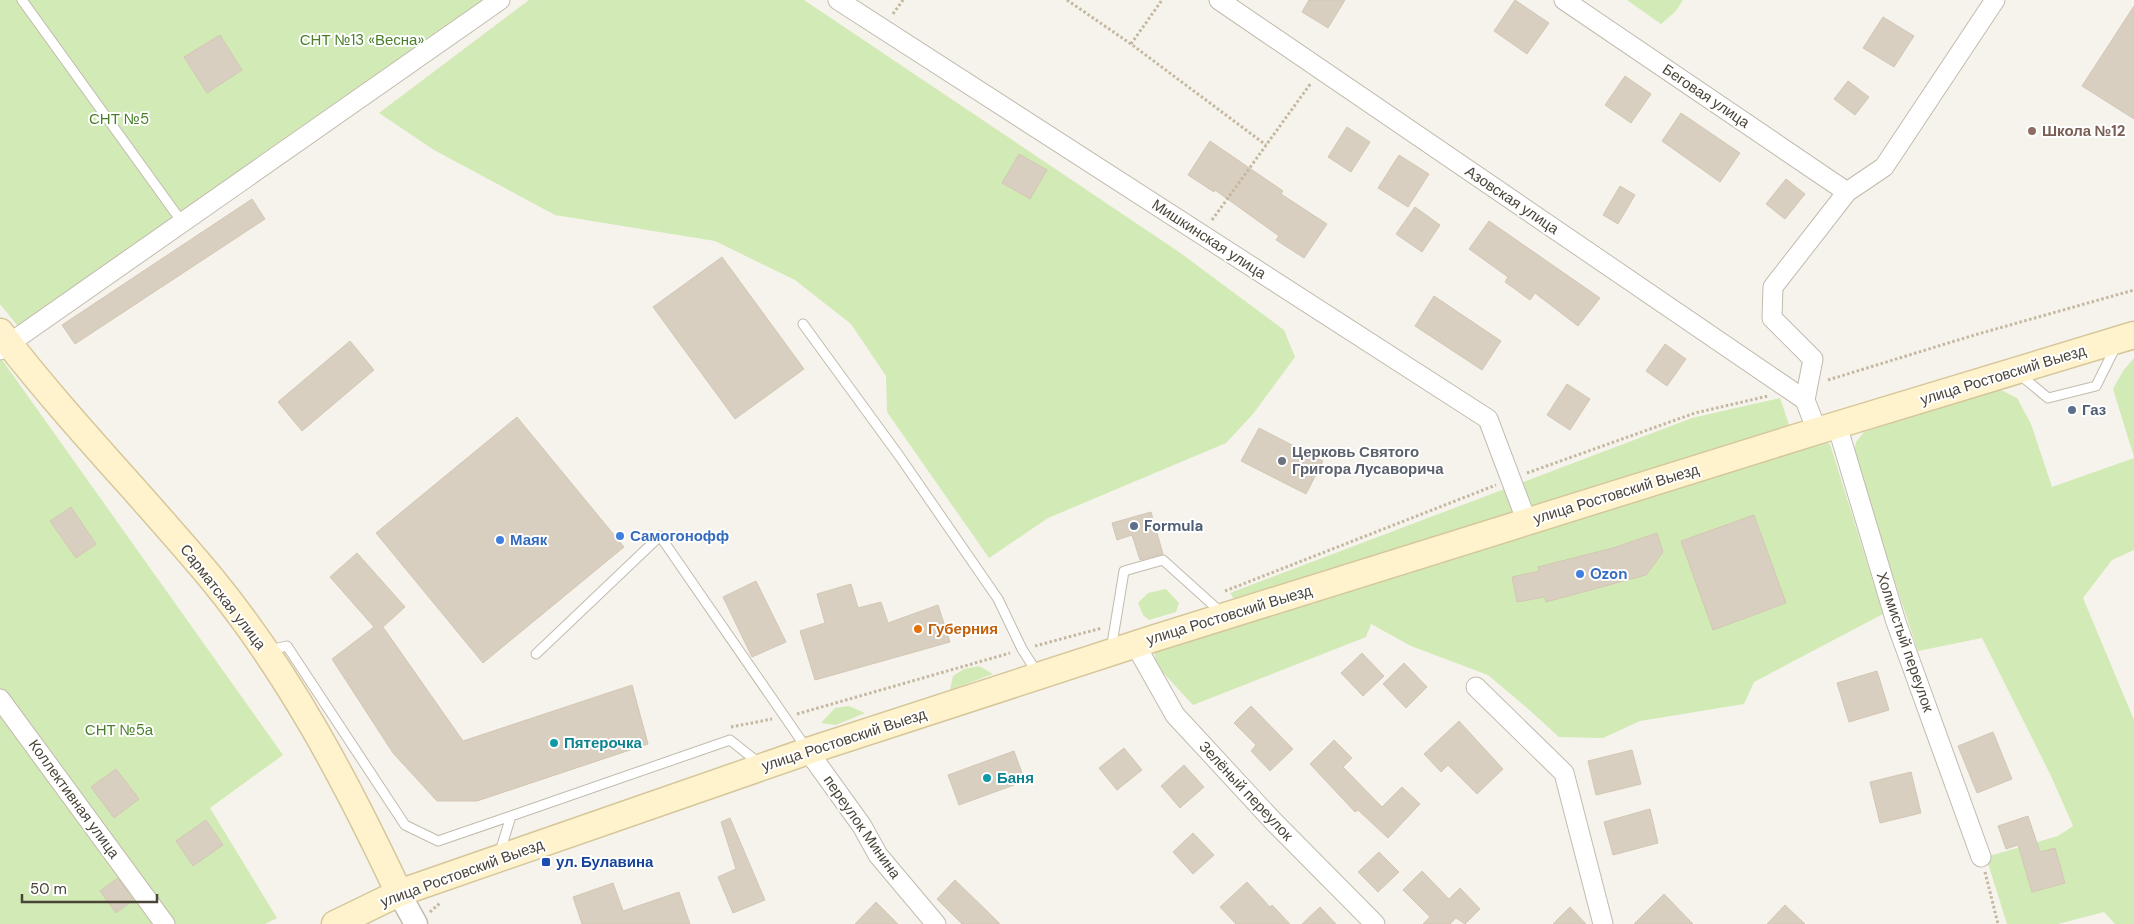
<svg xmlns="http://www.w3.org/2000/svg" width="2134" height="924" font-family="'DM Sans',sans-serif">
  <rect width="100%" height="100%" fill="#f6f3ec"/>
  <path fill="#d2eab5" d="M0 0H493L25 335 0 304Z
    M529 0H804L1179 252 1284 330 1295 357 1253 414 1226 443 1048 518 989 558 887 412 886 376 851 324 795 280 715 241 555 215 434 150 379 113Z
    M1627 0H1683L1675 12 1661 24Z
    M0 357 283 755 210 808 277 918 265 924H0Z
    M2134 358V457L2113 389 2123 371Z
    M1997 388 2017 398 2031 424 2052 487 2134 458V550L2112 560 2083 598 2134 720V924H2115L2104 912 2058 924H2007L1986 857 2058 836 2073 826 2051 776 1982 638 1918 651 1853 457 1856 442 1864 432Z
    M1780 398 1789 425 1237 603 1230 593 1692 418Z
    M1816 438 1830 444 1883 614 1754 682 1744 704 1640 721 1603 738 1559 737 1526 707 1488 675 1411 646 1371 624 1366 637 1193 705 1156 665 1154 647Z
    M1166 589 1179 603 1176 612 1149 620 1143 615 1138 603 1148 593Z
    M979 666 993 674 950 690 953 676 964 669Z
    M849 706 865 713 836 725 821 723 835 708Z"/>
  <path fill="#d8cfc1" stroke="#d3c7b4" d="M1309 0H1345L1328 28 1302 12Z
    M1515 0 1549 23 1527 54 1494 31Z
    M2134 6V119L2082 86Z
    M1883 17 1914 36 1894 67 1863 48Z
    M220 35 242 70 207 93 184 57Z
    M1625 76 1651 94 1631 123 1605 105Z
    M1848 81 1869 97 1855 115 1834 99Z
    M1681 113 1740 153 1720 182 1662 141Z
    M1347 127 1370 142 1351 172 1328 157Z
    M1210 141 1283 191 1281 194 1327 224 1304 258 1276 240 1279 236 1215 190 1214 192 1188 175Z
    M1019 154 1047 170 1030 199 1002 183Z
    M1399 155 1429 174 1408 207 1378 188Z
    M1786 179 1805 194 1785 219 1766 204Z
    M1620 186 1635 195 1618 224 1603 215Z
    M252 199 265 219 75 344 62 325Z
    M1415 207 1440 225 1422 252 1396 234Z
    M1489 221 1600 298 1578 326 1535 293 1530 300 1505 282 1508 277 1469 249Z
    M722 257 804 369 735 419 653 307Z
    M1434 296 1501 341 1482 370 1415 326Z
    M350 341 374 370 302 431 278 402Z
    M1665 344 1686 359 1667 386 1646 371Z
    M1567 384 1590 399 1570 430 1547 415Z
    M517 417 624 547 483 663 376 533Z
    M1259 428 1323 461 1306 494 1241 461Z
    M71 507 96 544 76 558 50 521Z
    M1151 512 1163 554 1140 560 1132 535 1117 540 1112 523Z
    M1754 515 1786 603 1713 630 1681 541Z
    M1657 533 1663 552 1646 575 1546 602 1545 597 1517 602 1512 577 1539 571 1538 567 1613 548Z
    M357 553 405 607 383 627 463 741 632 685 648 744 477 801H437L393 753 332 659 374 627 330 577Z
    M756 581 786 642 752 657 723 597Z
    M851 584 858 608 881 602 888 623 938 605 950 642 815 680 800 631 825 623 817 594Z
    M1362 653 1384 676 1363 696 1341 673Z
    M1404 663 1427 687 1406 708 1383 684Z
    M1877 671 1889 710 1849 722 1837 683Z
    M1251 706 1293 749 1270 771 1251 751 1256 745 1234 723Z
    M1459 721 1503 769 1477 794 1448 765 1441 772 1424 754Z
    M1993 732 2012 779 1977 793 1958 746Z
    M1334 740 1352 758 1343 767 1382 807 1402 787 1420 804 1388 838 1358 810 1355 812 1310 764Z
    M1124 748 1142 770 1117 790 1099 768Z
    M1632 750 1641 784 1596 795 1588 761Z
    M1014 751 1025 781 959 805 948 775Z
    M1184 765 1204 787 1180 808 1161 786Z
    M116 769 139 799 114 818 91 787Z
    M1911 772 1921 813 1880 823 1870 782Z
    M1650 809 1658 843 1613 855 1604 822Z
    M2028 816 2040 852 2055 848 2065 883 2032 892 2018 845 2006 849 1998 826Z
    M730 818 765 900 733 913 718 877 736 869 721 822Z
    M206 820 223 845 193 866 176 841Z
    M1193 833 1214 855 1193 874 1173 852Z
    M1379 852 1399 872 1378 892 1358 872Z
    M1422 871 1449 899 1460 888 1480 909 1465 924 1456 918 1450 924H1423L1430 917 1403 890Z
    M118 878 133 900 116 913 100 891Z
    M955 880 988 912 1000 924H962L937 899Z
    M1247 882 1270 907 1272 905 1290 924H1236L1220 907Z
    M613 883 623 911 679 892 690 924H582L573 897Z
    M1664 894 1693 924H1634Z
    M876 902 898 924H855Z
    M1785 905 1805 924H1767Z
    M1320 907 1336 924H1302Z
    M1570 907 1586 924H1553Z"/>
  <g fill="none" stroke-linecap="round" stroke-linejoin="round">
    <defs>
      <path id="service" d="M22 0 182 222
        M803 324 900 457 998 599 1022 649 1038 674
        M2019 374 2048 398 2096 386 2116 346
        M269 650 287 646 405 825 438 841 511 816
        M1111 650 1124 571 1163 560 1223 614
        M536 654 660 536 807 749
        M499 855 511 816 730 740 759 763"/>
      <path id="minor" d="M838 0 1488 419 1527 522
        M1219 0 1805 400
        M1564 0 1847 192
        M0 350 500 0
        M1837 425 1896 622 1981 857
        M1817 431 1805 400 1813 359 1772 318 1773 287 1847 192 1884 167 1995 0
        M1135 644 1175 715 1274 822 1375 924
        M1476 687 1564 773 1603 924
        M0 699 165 924
        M808 751 862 826 878 855 936 924"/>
      <path id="tertiary" d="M399 893 416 924"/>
      <path id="secondary" d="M0 332C66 418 143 496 212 579 290 674 347 783 399 893
        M335 924 399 893 808 751 1152 639 1817 431 2134 335"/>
    </defs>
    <use href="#service" stroke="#c2bbae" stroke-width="11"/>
    <use href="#minor" stroke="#c2bbae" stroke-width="21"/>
    <use href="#tertiary" stroke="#c2bbae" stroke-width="25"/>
    <use href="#secondary" stroke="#d6c79b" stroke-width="29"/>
    <path stroke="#c4b79f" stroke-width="3" stroke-dasharray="2.5 2.5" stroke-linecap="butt" d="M1067 0 1131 44 1266 145
      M893 14 903 0
      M1131 44 1162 0
      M1212 220 1311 83
      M1828 380 1971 336 2134 290
      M1527 473 1695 413 1768 396
      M1225 591 1496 485
      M1035 646 1102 628
      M797 714 1010 653
      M731 727 772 719
      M1985 872 1998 924
      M430 912 440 903"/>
    <use href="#service" stroke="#fff" stroke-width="9"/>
    <use href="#minor" stroke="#fff" stroke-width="19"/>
    <use href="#tertiary" stroke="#fff" stroke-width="22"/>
    <use href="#secondary" stroke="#fff3cd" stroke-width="26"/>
  </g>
  <circle fill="#8d6e63" stroke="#fff" stroke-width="2" cx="2032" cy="131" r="5"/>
  <g fill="#5c6f8a" stroke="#fff" stroke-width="2">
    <circle cx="2072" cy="410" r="5"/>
    <circle cx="1134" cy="526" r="5"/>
  </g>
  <circle fill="#6b7280" stroke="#fff" stroke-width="2" cx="1282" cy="461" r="5"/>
  <g fill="#3f7fe0" stroke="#fff" stroke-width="2">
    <circle cx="620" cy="536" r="5"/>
    <circle cx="500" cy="540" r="5"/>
    <circle cx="1580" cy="574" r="5"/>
  </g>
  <circle fill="#e8710a" stroke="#fff" stroke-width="2" cx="918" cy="629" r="5"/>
  <g fill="#0f9aa8" stroke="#fff" stroke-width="2">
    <circle cx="554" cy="743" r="5"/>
    <circle cx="987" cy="778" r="5"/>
  </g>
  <rect fill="#1a4fb4" stroke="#fff" stroke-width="2" x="541" y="857" width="10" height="10" rx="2.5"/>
  <g text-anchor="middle" stroke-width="4" stroke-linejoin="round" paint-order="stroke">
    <g font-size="15" fill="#4a7f2a" stroke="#fff">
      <text x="362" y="45">СНТ №13 «Весна»</text>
      <text x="119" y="124">СНТ №5</text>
      <text x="119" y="735">СНТ №5а</text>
    </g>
    <g font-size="15" fill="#4b4439" stroke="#fff">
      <text transform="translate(1706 96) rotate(34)" y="5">Беговая улица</text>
      <text transform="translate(1512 200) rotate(34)" y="5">Азовская улица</text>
      <text transform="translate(1209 239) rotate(33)" y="5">Мишкинская улица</text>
      <text transform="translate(2003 375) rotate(-17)" y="5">улица Ростовский Выезд</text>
      <text transform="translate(1616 494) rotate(-17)" y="5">улица Ростовский Выезд</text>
      <text transform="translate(223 597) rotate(52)" y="5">Сарматская улица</text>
      <text transform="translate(1229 615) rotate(-17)" y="5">улица Ростовский Выезд</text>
      <text transform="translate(1905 642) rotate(71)" y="5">Холмистый переулок</text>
      <text transform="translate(844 740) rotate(-18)" y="5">улица Ростовский Выезд</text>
      <text transform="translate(1246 791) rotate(47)" y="5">Зелёный переулок</text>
      <text transform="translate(74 799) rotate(54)" y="5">Коллективная улица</text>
      <text transform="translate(862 827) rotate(55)" y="5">переулок Минина</text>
      <text transform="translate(462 873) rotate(-20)" y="5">улица Ростовский Выезд</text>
    </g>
    <g font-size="15" font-weight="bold" fill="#785e54" stroke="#fff" text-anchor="start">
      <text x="2042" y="136">Школа №12</text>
    </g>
    <g font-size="15" font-weight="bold" fill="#4e5e75" stroke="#fff" text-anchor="start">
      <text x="2082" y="415">Газ</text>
      <text x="1144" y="531">Formula</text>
    </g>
    <g font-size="15" font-weight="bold" fill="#5b616d" stroke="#fff" text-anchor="start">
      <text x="1292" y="457">Церковь Святого<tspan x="1292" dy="17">Григора Лусаворича</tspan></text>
    </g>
    <g font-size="15" font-weight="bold" fill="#366cbe" stroke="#fff" text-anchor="start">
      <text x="630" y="541">Самогонофф</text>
      <text x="510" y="545">Маяк</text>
      <text x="1590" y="579">Ozon</text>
    </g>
    <g font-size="15" font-weight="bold" fill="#c56008" stroke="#fff" text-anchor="start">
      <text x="928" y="634">Губерния</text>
    </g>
    <g font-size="15" font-weight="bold" fill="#0d838f" stroke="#fff" text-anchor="start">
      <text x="564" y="748">Пятерочка</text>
      <text x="997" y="783">Баня</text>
    </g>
    <g font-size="15" font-weight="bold" fill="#164399" stroke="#fff" text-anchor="start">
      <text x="556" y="867">ул. Булавина</text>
    </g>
  </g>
  <path d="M22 894v8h135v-8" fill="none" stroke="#4b4439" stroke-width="2.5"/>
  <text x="30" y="894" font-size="15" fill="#4b4439" stroke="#ffffff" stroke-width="4" paint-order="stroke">50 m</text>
</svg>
